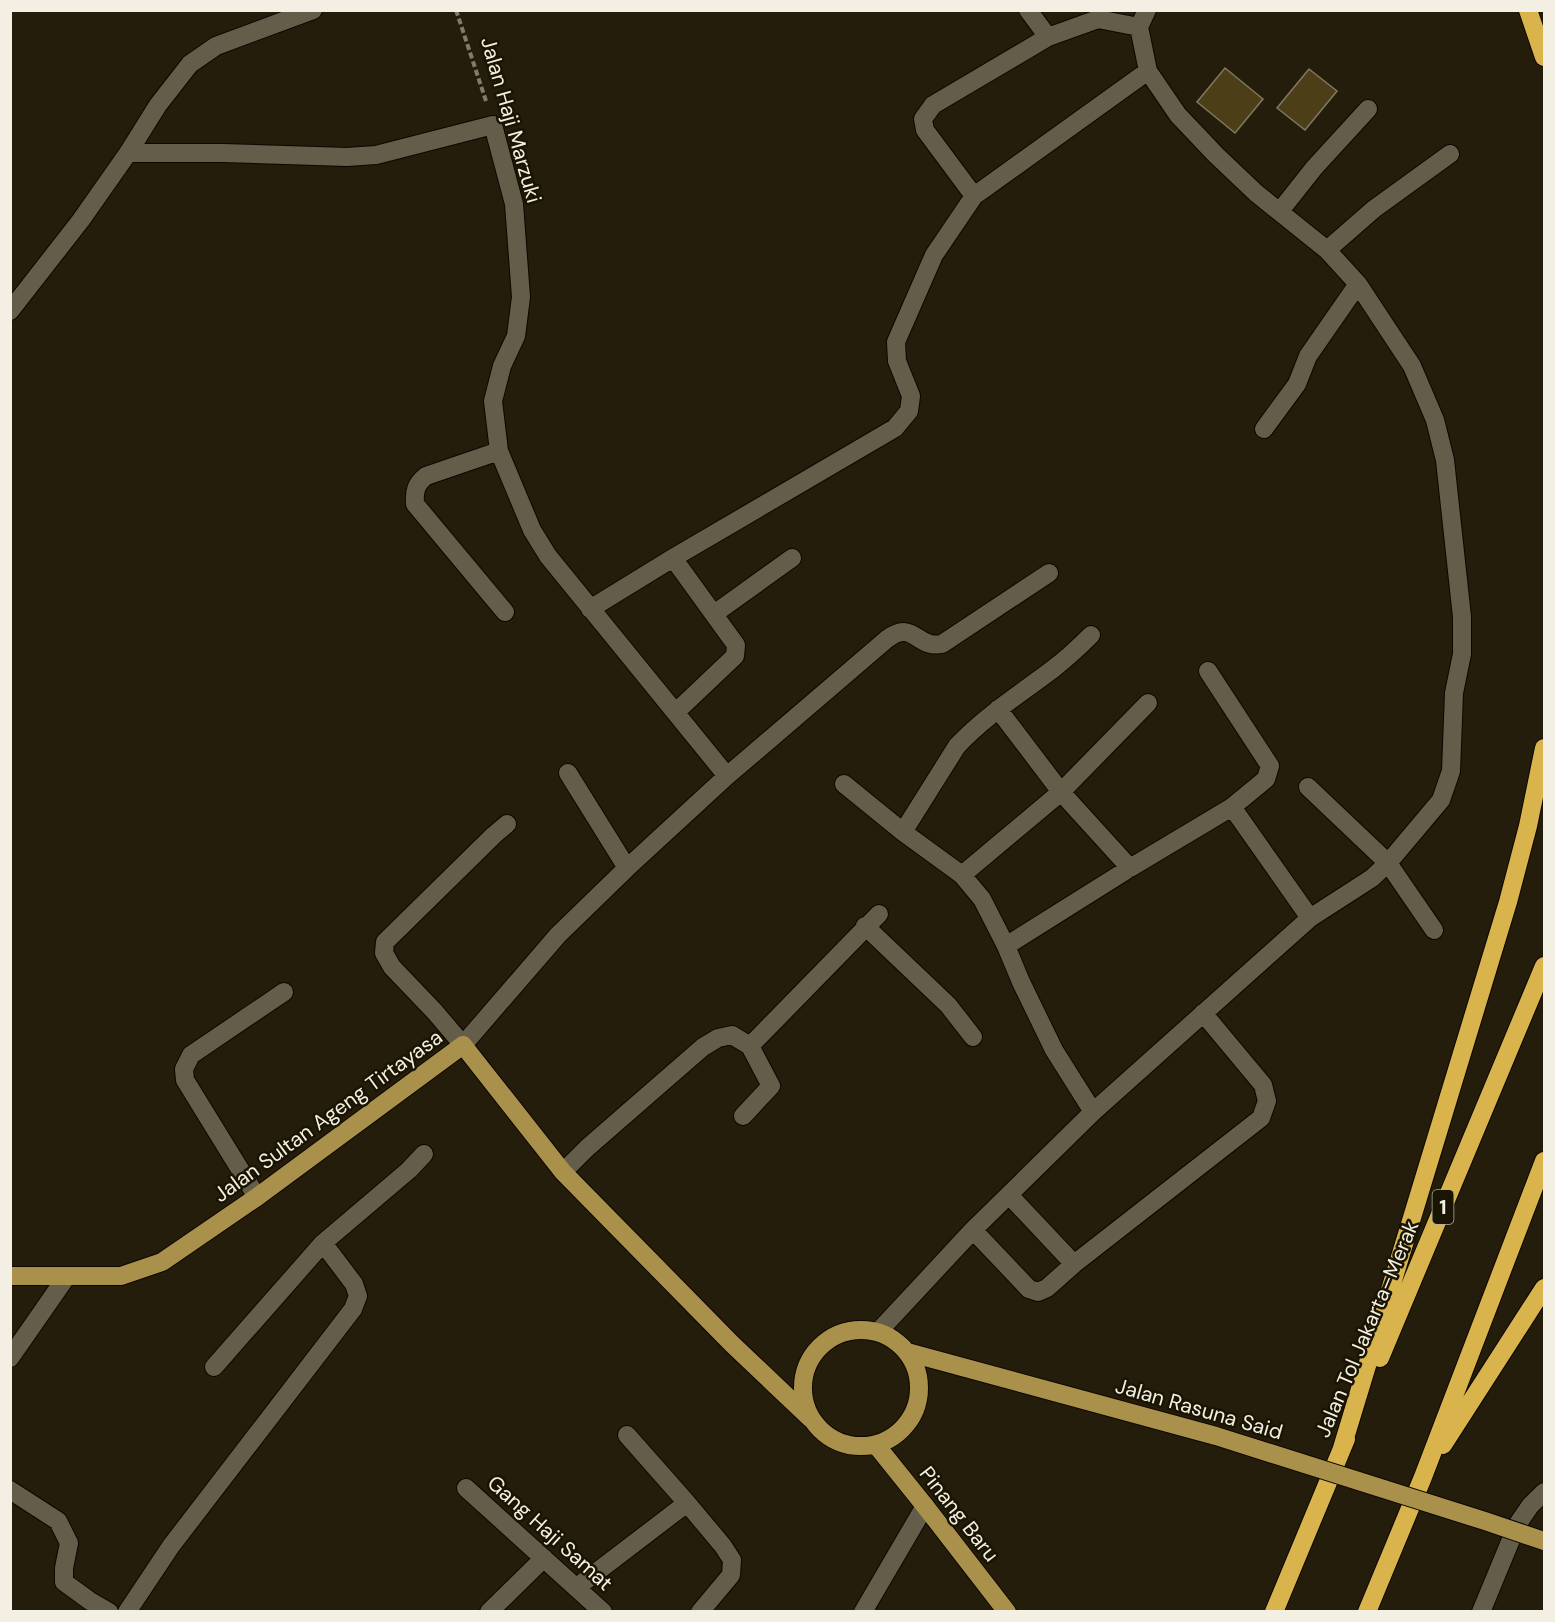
<svg xmlns="http://www.w3.org/2000/svg" width="1555" height="1622" font-family="'DM Sans',sans-serif">
  <rect width="100%" height="100%" fill="#241d0b"/>
  <path fill="#4c3e16" stroke="#817965" stroke-width="1.5" d="M1225 68 1263 99 1235 133 1197 102Z
    M1309 69 1337 91 1305 130 1277 108Z"/>
  <g fill="none" stroke-linecap="round" stroke-linejoin="round">
    <defs>
      <path id="minor" d="M1028 10 1048 37
        M128 153H222L347 157 376 155 493 125 514 204 521 297 516 336 502 366 493 401 499 451 532 530 548 556 727 776
        M974 196 1148 71
        M1280 211 1314 168 1368 109
        M1327 250 1374 209 1450 154
        M10 311 81 220 128 153 158 105 190 64 216 46 313 10
        M1264 429 1297 384 1308 356 1358 284
        M499 451 426 476C416 484 414 491 415 504L505 612
        M673 558 736 645 735 656 676 712
        M590 609 673 558 895 428 909 411 911 396 897 361 896 342 934 255 974 196 925 130 923 119 933 105 1048 37 1098 19 1139 27
        M714 614 792 558
        M998 709 1061 792 1130 868
        M568 773 627 868
        M844 784 903 832 962 875 982 899 1006 946 1021 982 1054 1050 1093 1112
        M1308 787 1388 863 1434 930
        M1232 807 1310 918
        M507 824 494 835 385 942 384 953 392 967 435 1012 463 1045 558 935 627 868 727 776 887 639C914 619 916 649 942 644L1049 573
        M903 832 957 746C985 716 1020 694 1053 669 1066 659 1079 647 1091 635
        M962 875 1061 792 1148 703
        M865 926 948 1005 973 1037
        M1006 946 1130 868 1232 807 1266 779 1270 766 1208 671
        M743 1116 771 1086 750 1046 879 914
        M563 1172 587 1148 703 1047 718 1038 732 1035 750 1046
        M1009 1195 1074 1264 1261 1118 1267 1101 1263 1085 1203 1013
        M257 1197 185 1080 184 1069 191 1055 284 992
        M973 1230 1029 1289 1038 1292 1047 1288 1074 1264
        M878 1332 973 1230 1093 1112 1310 918 1372 878 1388 863 1441 800 1451 771 1454 693 1462 654V617L1445 460 1435 420 1412 366 1358 284 1327 250 1256 193 1216 155 1178 115 1148 71 1139 27 1147 10
        M10 1358 67 1276
        M214 1367 323 1243
        M627 1435 687 1503 723 1546 732 1560 731 1575 700 1612
        M466 1488 603 1612
        M10 1490 58 1521 69 1543 64 1568V1582L90 1601 109 1612
        M577 1587 687 1503
        M127 1612 171 1546 353 1309 358 1296 354 1284 323 1243 409 1170 424 1154
        M489 1612 544 1558
        M863 1612 925 1506
        M1481 1612 1517 1525 1530 1506 1544 1492"/>
      <path id="major" d="M10 1276H121L162 1262 257 1197 463 1045 563 1172 732 1344 811 1419
        M803 1388a58 58 0 1 1 116 0a58 58 0 1 1-116 0Z
        M907 1352 1216 1436
        M876 1445 925 1506 1007 1612"/>
      <path id="highway" d="M1528 10 1544 57
        M1380 1358 1544 966
        M1443 1445 1544 1288
        M1342 1448 1508 902 1528 826 1544 748
        M1274 1612 1346 1439
        M1367 1612 1423 1477 1544 1161"/>
    </defs>
    <use href="#minor" stroke="#0d0700" stroke-width="20"/>
    <use href="#major" stroke="#0d0700" stroke-width="20"/>
    <use href="#highway" stroke="#0d0700" stroke-width="20"/>
    <path stroke="#817b6c" stroke-width="4" stroke-dasharray="6 3" stroke-linecap="butt" d="M456 10 486 101"/>
    <use href="#minor" stroke="#645d49" stroke-width="18"/>
    <use href="#major" stroke="#aa914b" stroke-width="18"/>
    <use href="#highway" stroke="#d9b44d" stroke-width="18"/>
    <defs>
      <path id="major-bridge" d="M1216 1436 1485 1521 1544 1541"/>
    </defs>
    <use href="#major-bridge" stroke="#0d0700" stroke-width="20" stroke-linecap="butt"/>
    <use href="#major-bridge" stroke="#aa914b" stroke-width="18"/>
  </g>
  <g text-anchor="middle" stroke-width="5" stroke-linejoin="round" paint-order="stroke">
    <rect fill="#1a1403" stroke="#b2ada0" stroke-width="1.5" x="1432.5" y="1190" width="21" height="34" rx="4.5"/>
    <g font-size="20" font-weight="bold" fill="#f3efe3">
      <text x="1443" y="1214">1</text>
    </g>
    <g font-size="21" fill="#f3efe3" stroke="#1a1403">
      <text transform="translate(511 120) rotate(74)" y="7">Jalan Haji Marzuki</text>
      <text transform="translate(328 1116) rotate(-36)" y="7">Jalan Sultan Ageng Tirtayasa</text>
      <text transform="translate(1367 1329) rotate(-67)" y="7">Jalan Tol Jakarta–Merak</text>
      <text transform="translate(1199 1409) rotate(16)" y="7">Jalan Rasuna Said</text>
      <text transform="translate(959 1514) rotate(52)" y="7">Pinang Baru</text>
      <text transform="translate(550 1533) rotate(42)" y="7">Gang Haji Samat</text>
    </g>
  </g>
  <rect width="1555" height="1622" fill="none" stroke="#f3efe3" stroke-width="24"/>
</svg>
